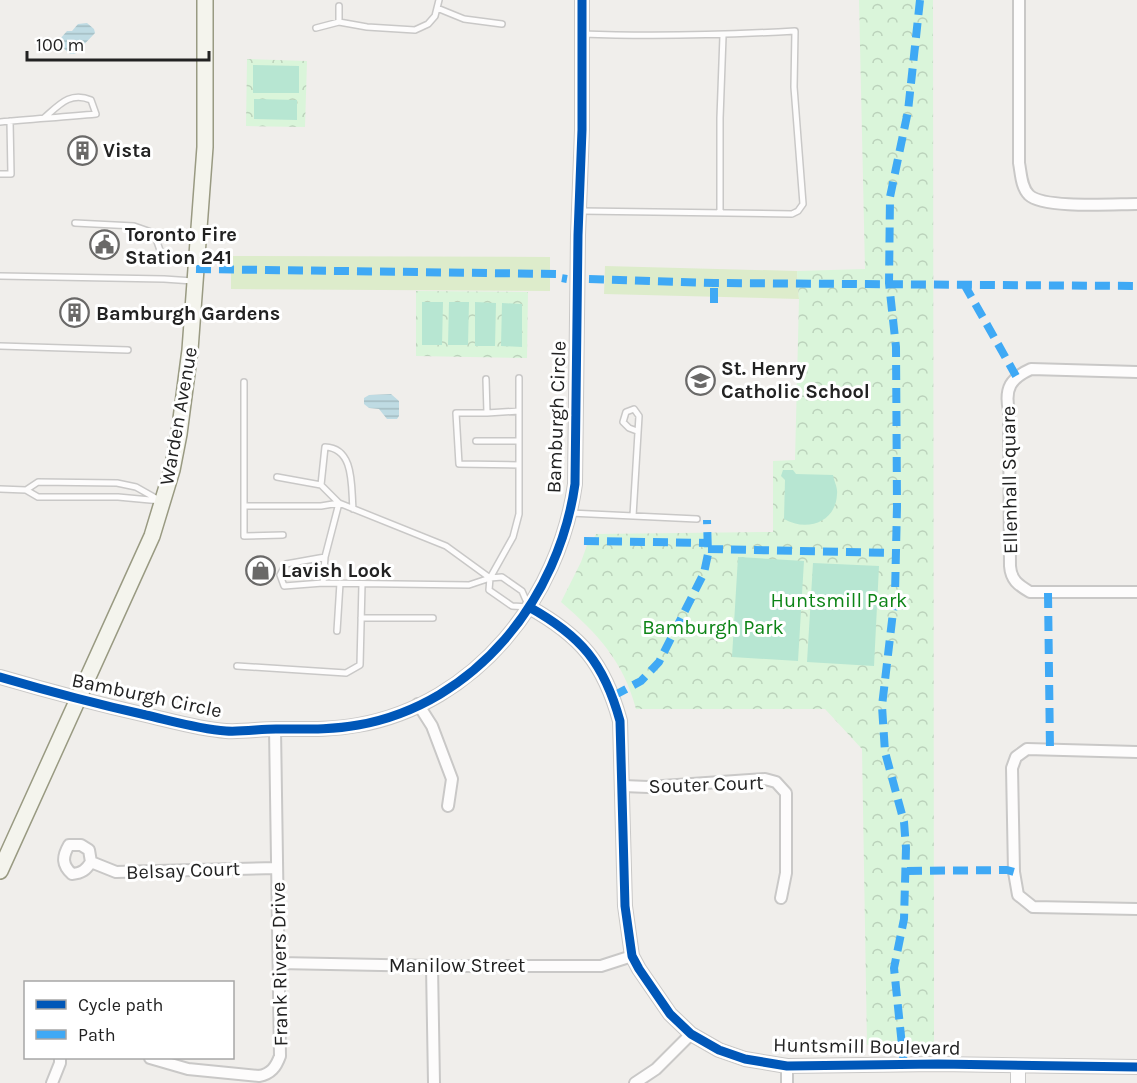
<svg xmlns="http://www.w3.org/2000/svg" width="1137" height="1083" font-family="Karla,sans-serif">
  <defs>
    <pattern id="park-crowns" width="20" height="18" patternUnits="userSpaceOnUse" patternTransform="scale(1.5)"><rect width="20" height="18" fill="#daf5da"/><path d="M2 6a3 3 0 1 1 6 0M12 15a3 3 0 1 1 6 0" fill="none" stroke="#bbd2bb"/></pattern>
    <pattern id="water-rules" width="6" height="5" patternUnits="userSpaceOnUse" patternTransform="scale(1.5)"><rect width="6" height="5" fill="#bfdbe3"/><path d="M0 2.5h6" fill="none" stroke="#a4bcc2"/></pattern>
  </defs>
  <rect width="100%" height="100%" fill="#f0eeeb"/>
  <path fill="#ddeccb" d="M231 256 550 257V291L231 289Z
    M605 266 797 271 799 299 604 294Z"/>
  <path fill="url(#park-crowns)" d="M859 0H933L934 1048 867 1045 862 749 825 709H636C623 661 598 634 561 602L581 562 587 545H590L596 534 773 532V461L795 460 799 299 797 271 865 269Z
    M247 59 307 61 305 127 246 126Z
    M416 291 528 292 527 358 416 356Z"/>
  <path fill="#b7e6d2" d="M253 65 299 66V93H253Z
    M254 99 297 100V120L254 119Z
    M422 302H443L442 345H422Z
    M449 302H469L468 345H448Z
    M475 302 496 303 495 346H475Z
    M502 303 522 304V347L501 346Z
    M783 470H793L796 474 833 475C834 481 838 488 837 494 836 523 806 532 784 519L785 480 781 476Z
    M738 557 804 561 798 661 732 657Z
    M813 563 879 566 874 666 807 662Z"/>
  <path fill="url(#water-rules)" d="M87 23 94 29 95 33 75 54H70L61 46 60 39 67 31H72L78 24Z
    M391 394 399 401V416L397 419H387L379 409 369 408 364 404V398L369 395Z"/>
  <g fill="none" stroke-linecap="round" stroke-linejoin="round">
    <defs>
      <path id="service" d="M439 0 437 8 464 19 502 24
        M339 22 367 27 415 30 428 24 435 16 437 8
        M316 28 339 22V6
        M0 122C32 119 64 117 96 114L91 100C70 91 59 105 44 118
        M0 174H11L10 121
        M581 211 792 214 798 211 803 204 794 87 795 31C724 35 654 37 582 34
        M720 212V118L723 36
        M75 223 134 226 154 233 162 256
        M138 256H195
        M0 276 164 279 193 281
        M0 346 128 350
        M486 379 487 413 519 411
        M244 382V506H321L339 503
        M487 413H456L459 464 519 465
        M476 441H519
        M277 477 321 485 339 503 446 546 490 578
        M321 485 325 447C355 448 351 487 353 509
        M0 489 26 490 38 497H118L161 501
        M26 490 38 482 117 483 136 487 159 500
        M244 506V536L283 535
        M570 513 697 519
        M633 516 639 416 634 409 626 412 623 422 629 428 637 431
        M325 557 286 564 280 575 284 586 323 583 469 585 490 578 502 577 522 591 529 607 512 606 489 590 490 578 513 537 519 514V378
        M323 583 325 557 339 503
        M361 618H433
        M337 631 340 583
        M237 666 346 673 360 665 362 584"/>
      <path id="minor" d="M1019 0V163C1021 173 1021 187 1029 195 1044 209 1114 204 1137 204
        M1137 372 1031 369C1011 378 1004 388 1009 411L1010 566C1011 580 1018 585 1030 592H1137
        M418 704 432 726 452 779 448 806
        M1137 752 1027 749 1016 757 1012 768 1014 872 1018 895 1033 907 1137 909
        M623 786 648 787 765 779 776 782 786 793V873L781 898
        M91 862C86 870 82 873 72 874 62 865 62 857 69 845H81L89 850 91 862 116 872 277 868
        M279 963 432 966H601L632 956
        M432 966 434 1083
        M150 1058 188 1069 259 1076C271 1074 276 1067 280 1056L275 729
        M52 1083 60 1063V1058
        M635 1083 656 1069 691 1034
        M787 1083V1066"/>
      <path id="tertiary" d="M529 607C581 636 604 663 620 721L625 906 632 956 639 969 670 1014 691 1034 719 1050 745 1059 787 1066 938 1064 1137 1067
        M0 677C48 691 97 704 146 715 172 721 199 729 226 731 243 732 260 729 276 729 304 729 331 730 358 725 476 704 559 598 575 484L578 235 582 130V0
        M1018 1083V1066"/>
      <path id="secondary" d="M0 871 152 536 172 470 179 434 190 350 205 147V0"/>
    </defs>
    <use href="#service" stroke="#c9c8c7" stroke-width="8"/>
    <use href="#minor" stroke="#c9c8c7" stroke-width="14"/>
    <use href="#tertiary" stroke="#c9c8c7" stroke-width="16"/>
    <use href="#secondary" stroke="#999a82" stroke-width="18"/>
    <use href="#service" stroke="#fdfcfc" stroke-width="5"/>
    <use href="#minor" stroke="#fdfcfc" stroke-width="10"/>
    <use href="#tertiary" stroke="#fdfcfc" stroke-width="14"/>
    <use href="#secondary" stroke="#f4f4ed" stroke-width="15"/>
    <path stroke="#3fa9f5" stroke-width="8" stroke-dasharray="15 8" stroke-linecap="butt" d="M196 269 558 274 561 278 567 279
      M589 279 714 283 1137 286
      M964 284 1016 376
      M714 303V283
      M584 541 708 543
      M708 549 896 553
      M1048 593 1050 751
      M613 696 641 681 659 662 704 573 708 554 707 520
      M907 871 1007 870 1014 872
      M904 1065 894 968 904 919 906 848 904 822 885 752 882 706 895 595 897 506 896 347 889 283 890 197 908 111 920 0"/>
    <defs>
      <path id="cycleway" d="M529 607C581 636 604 663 620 721L625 906 632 956 639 969 670 1014 691 1034 719 1050 745 1059 787 1066 938 1064 1137 1067
        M0 677C48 691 97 704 146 715 172 721 199 729 226 731 243 732 260 729 276 729 304 729 331 730 358 725 476 704 559 598 575 484L578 235 582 130V0"/>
    </defs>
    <use href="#cycleway" stroke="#fff" stroke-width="13"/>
    <use href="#cycleway" stroke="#0057b8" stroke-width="9"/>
  </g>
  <defs>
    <symbol id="building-ring" viewBox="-11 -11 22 22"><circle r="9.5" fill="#fff" stroke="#6a6968" stroke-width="1.5"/><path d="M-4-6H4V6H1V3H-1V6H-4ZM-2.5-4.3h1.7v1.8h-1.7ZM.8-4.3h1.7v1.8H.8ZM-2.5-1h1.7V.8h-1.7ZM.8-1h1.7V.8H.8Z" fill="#6a6968"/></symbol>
    <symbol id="civic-ring" viewBox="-11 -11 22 22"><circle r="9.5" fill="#fff" stroke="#6a6968" stroke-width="1.5"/><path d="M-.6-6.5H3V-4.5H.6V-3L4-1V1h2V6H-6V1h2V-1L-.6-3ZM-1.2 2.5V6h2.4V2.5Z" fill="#6a6968"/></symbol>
    <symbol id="school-ring" viewBox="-11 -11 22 22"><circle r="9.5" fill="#fff" stroke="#6a6968" stroke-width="1.5"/><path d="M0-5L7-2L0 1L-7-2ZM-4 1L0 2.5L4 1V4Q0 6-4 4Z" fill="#6a6968"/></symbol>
    <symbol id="shop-ring" viewBox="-11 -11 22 22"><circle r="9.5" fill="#fff" stroke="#6a6968" stroke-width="1.5"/><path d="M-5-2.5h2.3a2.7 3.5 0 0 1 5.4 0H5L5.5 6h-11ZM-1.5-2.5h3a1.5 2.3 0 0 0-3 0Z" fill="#6a6968"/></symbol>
  </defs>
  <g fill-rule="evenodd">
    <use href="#building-ring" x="66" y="134" width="33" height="33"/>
    <use href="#civic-ring" x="88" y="228" width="33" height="33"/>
    <use href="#building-ring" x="58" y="296" width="33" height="33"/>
    <use href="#school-ring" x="684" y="364" width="33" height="33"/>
    <use href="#shop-ring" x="244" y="554" width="33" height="33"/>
  </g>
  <g text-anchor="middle" stroke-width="6" stroke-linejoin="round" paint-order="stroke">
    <g font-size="20" font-weight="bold" fill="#222" stroke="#fff" text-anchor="start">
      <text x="103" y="157">Vista</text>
      <text x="125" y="241">Toronto Fire<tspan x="125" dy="23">Station 241</tspan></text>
      <text x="96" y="320">Bamburgh Gardens</text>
      <text x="721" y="375">St. Henry<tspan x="721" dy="23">Catholic School</tspan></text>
      <text x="281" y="577">Lavish Look</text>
    </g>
    <g font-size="20" fill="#222" stroke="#fff">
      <text transform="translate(178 416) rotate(-80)" y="7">Warden Avenue</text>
      <text transform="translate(556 417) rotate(-88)" y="7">Bamburgh Circle</text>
      <text transform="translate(1009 480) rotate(-91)" y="7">Ellenhall Square</text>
      <text transform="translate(147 695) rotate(12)" y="7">Bamburgh Circle</text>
      <text transform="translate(706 784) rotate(-2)" y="7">Souter Court</text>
      <text transform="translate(183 870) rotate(-2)" y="7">Belsay Court</text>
      <text transform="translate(279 964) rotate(-91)" y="7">Frank Rivers Drive</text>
      <text x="457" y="972">Manilow Street</text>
      <text transform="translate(867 1046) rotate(1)" y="7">Huntsmill Boulevard</text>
    </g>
    <g font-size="20" fill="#0c8416" stroke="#fff">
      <text x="839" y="607">Huntsmill Park</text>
      <text x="713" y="634">Bamburgh Park</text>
    </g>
  </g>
  <rect x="24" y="981" width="210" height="78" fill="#ffffff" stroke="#a7a7a7" stroke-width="1.5"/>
  <rect x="36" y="1000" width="30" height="9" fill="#0057b8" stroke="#a7a7a7" stroke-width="1.5"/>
  <text x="78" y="1011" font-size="18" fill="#222222">Cycle path</text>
  <rect x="36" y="1030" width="30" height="9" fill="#3fa9f5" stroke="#a7a7a7" stroke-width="1.5"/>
  <text x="78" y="1041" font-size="18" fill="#222222">Path</text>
  <path d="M27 51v9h182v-9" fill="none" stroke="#222222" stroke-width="3"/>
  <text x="36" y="51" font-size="18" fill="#222222" stroke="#ffffff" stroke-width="4.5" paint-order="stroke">100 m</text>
</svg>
